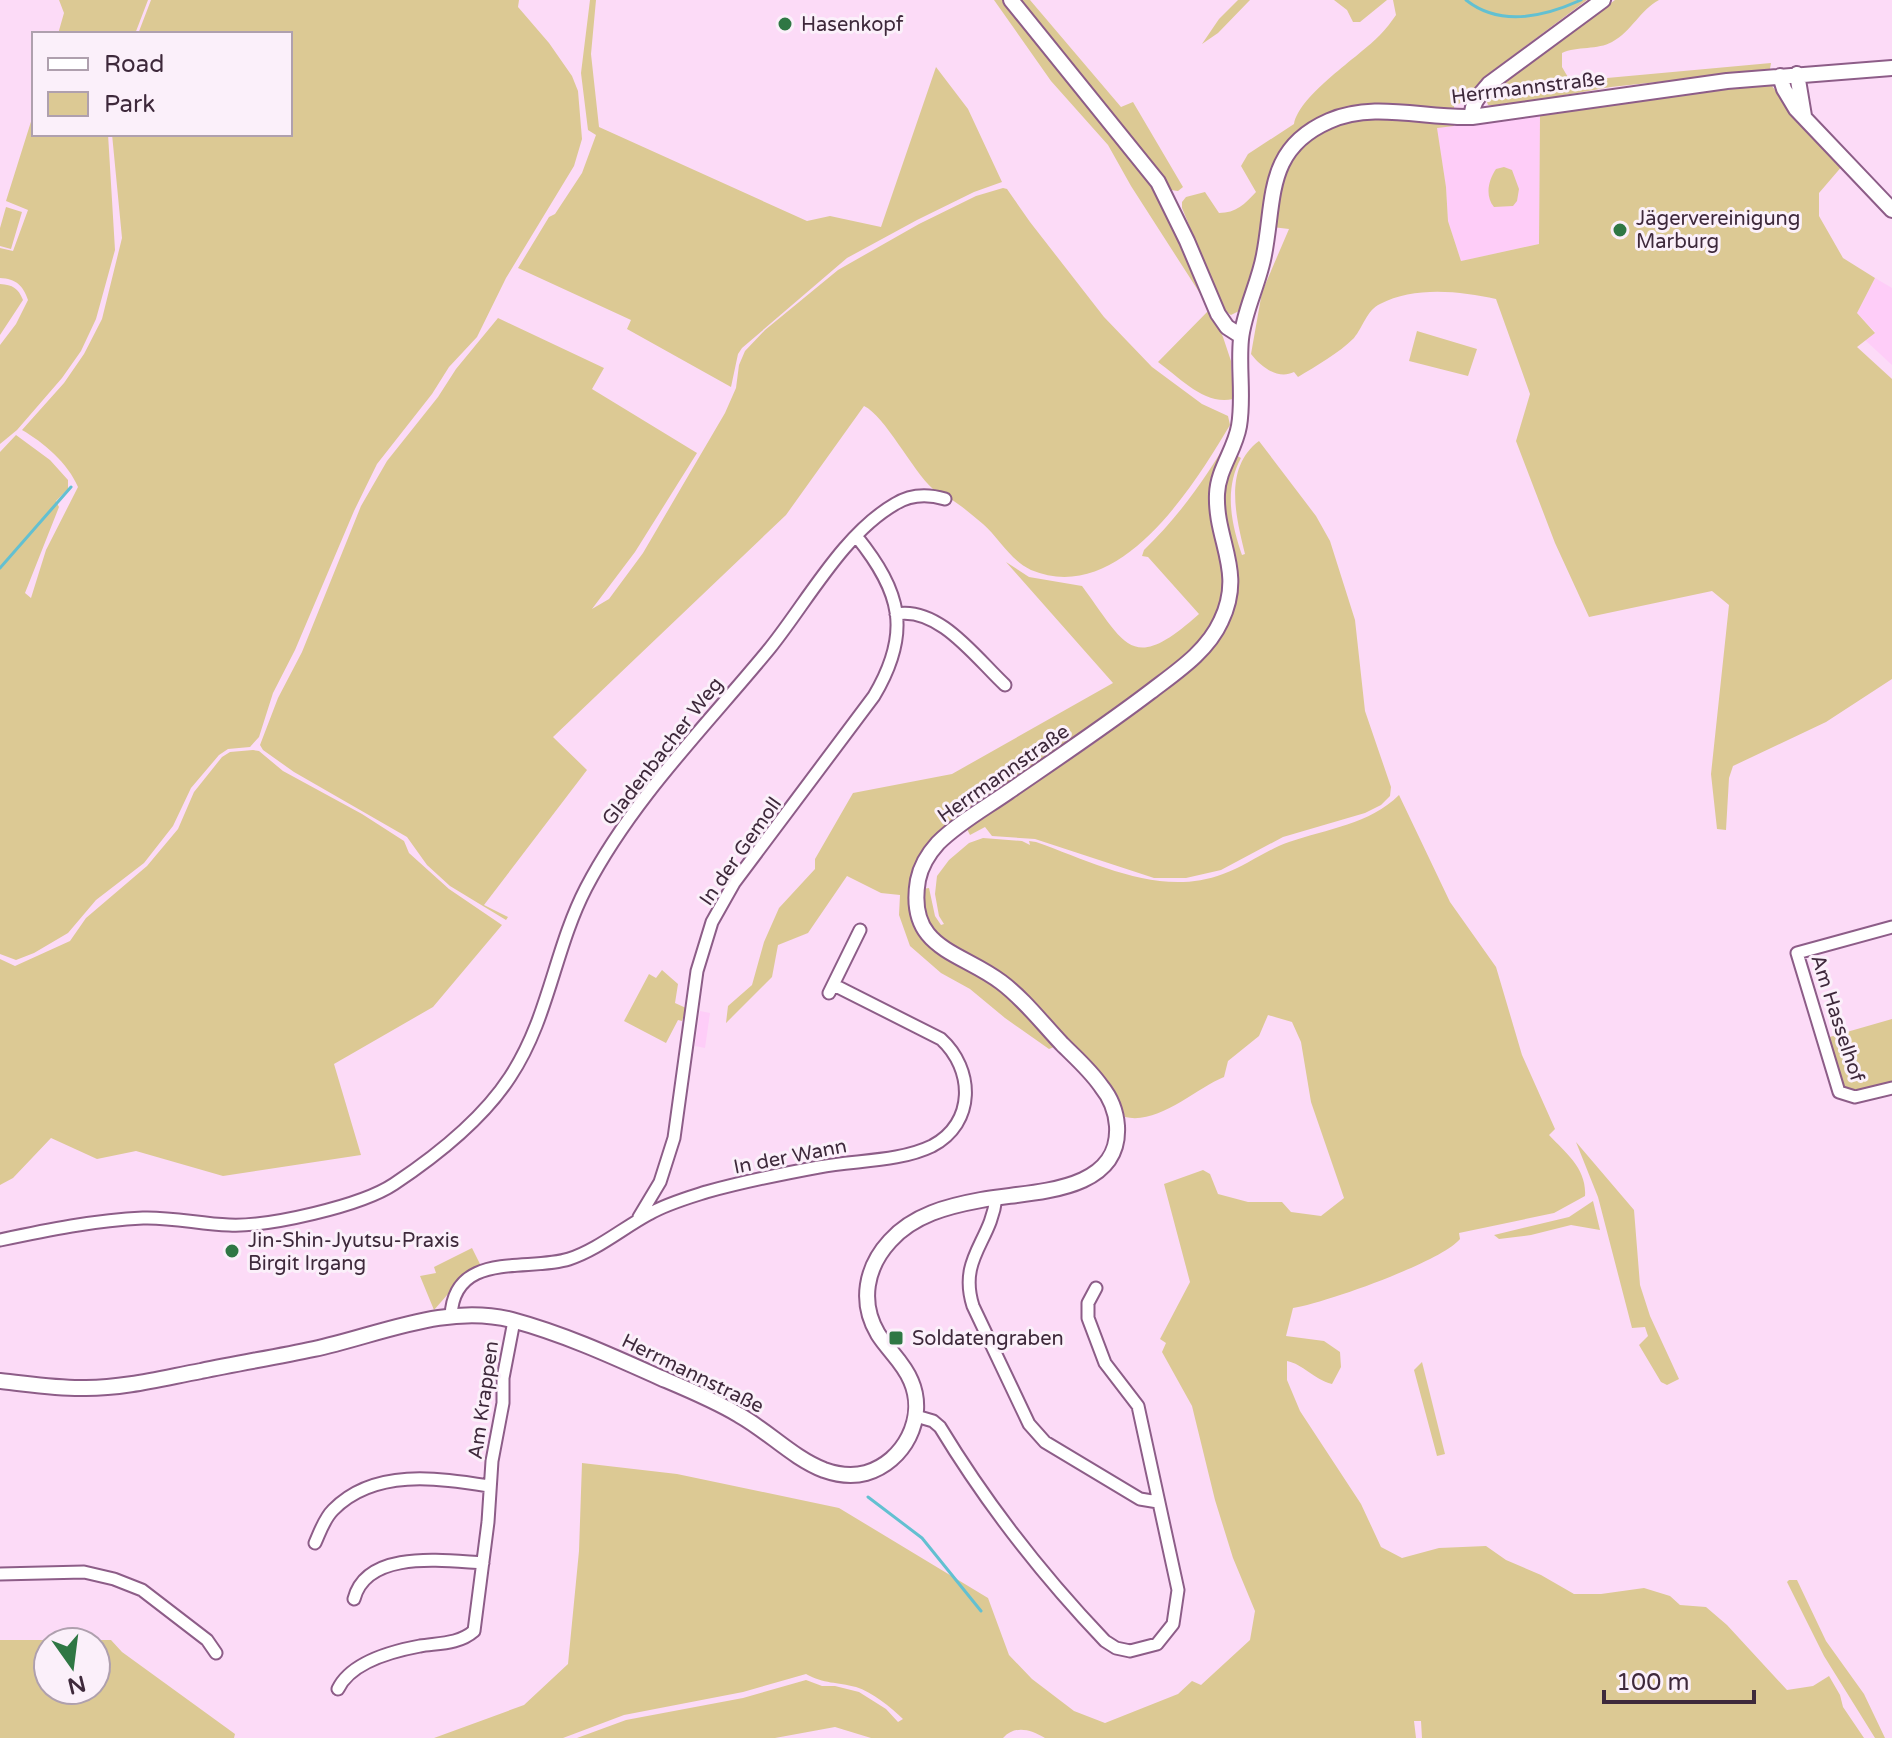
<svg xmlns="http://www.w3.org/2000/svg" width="1892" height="1738" font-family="'Varela Round',sans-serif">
  <rect width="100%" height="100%" fill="#fcdbf7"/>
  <path fill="#fecdf8" d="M1540 115 1539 244 1461 261 1448 221 1446 187 1436 127 1499 122Z
    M1875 278 1892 288V365L1865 340 1875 332 1857 313Z
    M700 1011 710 1013 705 1048 695 1046Z"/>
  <path fill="#dcc994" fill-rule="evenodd" d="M59 0H148L135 34H58L64 13Z
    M151 0H519L518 7 549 43 572 76 578 91 582 139 574 166 506 278 477 337 449 367 432 394 377 464 354 511 295 650 273 693 259 737 250 747 228 749 219 755 191 788 173 826 144 863 96 900 68 933 34 953 16 960 0 954V452L16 435 50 460 68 480V489L56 501 59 507 25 593 31 598 46 550 78 487C68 463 43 442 22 430L64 383 84 354 102 319 122 238 112 134H290V34H138Z
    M590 0H596L591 54 599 127 807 221 830 216 881 227 936 67 968 109 1002 182 974 192 917 220 847 258 742 348 738 354 731 387 627 329 631 320 518 268 549 217 555 214 582 173 596 135 588 130 581 73Z
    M994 0H1006L1156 185 1223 337 1231 361 1233 399C1205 406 1179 377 1158 362L1210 309 1131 186 1108 145 1051 81Z
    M1019 0H1030L1121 107 1133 102 1183 187 1178 191 1171 190 1156 167Z
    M1238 0H1250L1218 33 1202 44 1219 19Z
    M1334 0H1387L1360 22H1353L1347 10Z
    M1393 0H1587L1483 78 1467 100 1454 106V126L1437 128 1446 187 1448 221 1461 261 1539 244 1540 115 1639 98 1769 83 1843 165 1819 193V216L1843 258 1875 278 1857 313 1875 333 1857 347 1892 379V679L1826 722 1733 766 1729 778 1726 830 1717 829 1711 774 1729 605 1712 591 1589 617 1555 543 1516 441 1530 394 1496 299C1460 291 1414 286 1380 304 1367 310 1363 327 1354 338 1339 353 1316 366 1298 377L1294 372C1278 380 1261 367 1251 354L1262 292 1289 229 1263 226 1255 262 1239 311 1231 315 1224 310 1182 208V202L1186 197 1205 192 1219 213C1236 213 1245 204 1256 192L1241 166 1248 154 1294 124C1300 94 1359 57 1380 35 1386 29 1391 22 1396 15Z
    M1615 0H1659C1640 10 1632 31 1612 42 1598 50 1577 46 1562 53V67L1569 79 1527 85H1505L1504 82Z
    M1771 63 1770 69 1750 72 1611 87 1503 106 1488 105 1486 99 1493 94 1607 78Z
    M34 112V134H108L115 250 96 319 81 351 62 378 17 430 0 444V345L16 324 28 300C23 285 16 279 0 278V248L13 251 28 210 6 201Z
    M1504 167 1512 170 1519 189 1517 201 1513 206 1494 207C1485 196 1488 181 1496 169Z
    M1003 188 1007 189 1030 222 1104 317 1152 367 1202 404 1228 416 1230 425C1193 487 1119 607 1031 570 1011 561 999 538 983 524 972 515 961 505 949 498 944 494 938 493 933 489 912 470 885 416 864 406L786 515 553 737 587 770 484 905 508 917 506 920 450 886 427 865 407 837 294 772 263 750 260 745 278 698 302 652 361 506 387 461 438 397 456 369 498 318 604 368 592 389 697 453 635 552 592 609 609 599 643 553 725 413 736 388 739 365 745 351 765 330 838 270 919 224 976 196Z
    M6 207 22 212 11 249 0 246V228Z
    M0 284C13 285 18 288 23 300L0 335Z
    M1417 331 1477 349 1468 376 1409 361Z
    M1232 433 1211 485 1224 567 1221 605 1209 633 1192 653 1078 739 991 793 927 848 921 935C939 958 964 965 988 981 1016 999 1033 1023 1054 1047L1049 1049 1005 1018 970 989 941 973 910 946 899 915 900 895 881 893 847 876 808 933 778 945 772 977 726 1023 728 1006 752 985 764 942 779 908 815 869V859L853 793 952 774 1113 683 1006 562 1029 577 1082 586C1126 645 1131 675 1199 614L1148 557 1142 556 1144 550C1180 515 1207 477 1232 433Z
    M1259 441 1316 516 1330 541 1355 620 1365 711 1391 787 1390 796 1381 805 1365 813 1283 837 1221 870 1186 878H1154L1035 839 992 836 985 827 970 835 966 827 1092 745 1197 664 1235 572 1222 491 1234 454 1241 458C1224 489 1231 523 1242 555L1245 554C1236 517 1223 468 1259 441Z
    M253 750 259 751 283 771 362 814 404 841 409 853 449 889 502 925 433 1007 334 1064 361 1155 223 1176 136 1151 97 1159 51 1138 13 1178 0 1185V959L15 966 70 941 86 918 147 866 178 829 194 792 222 757 230 752Z
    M1399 795 1450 902 1496 967 1522 1055 1555 1129 1549 1135C1566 1153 1587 1169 1585 1196L1554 1213 1459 1233 1460 1239C1441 1262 1325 1303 1293 1308L1286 1336 1324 1341 1340 1352 1341 1367 1332 1384C1313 1379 1303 1364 1287 1361V1380L1300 1411 1361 1504 1381 1547 1402 1558 1439 1548 1486 1546 1506 1560 1541 1575 1574 1594H1601L1644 1588 1670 1596 1680 1605 1706 1607 1727 1625 1787 1690 1813 1686 1829 1676 1840 1695 1843 1707 1864 1738H1422L1421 1721H1414L1416 1738H1045C1030 1729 1015 1725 1003 1738H871L835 1727 775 1738H577L626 1720 743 1698 806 1680 822 1686H835L859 1692 886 1709 898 1722 903 1719C891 1707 872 1692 856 1687 837 1682 824 1684 806 1674L743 1692 624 1715 563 1738H434L524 1705 568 1664 579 1551 582 1463 677 1474 839 1508 988 1598 1009 1655 1032 1679 1074 1711 1105 1723 1178 1694 1192 1681 1201 1685 1250 1640 1255 1611 1233 1558 1215 1500 1192 1406 1162 1352 1166 1343 1160 1339 1190 1282 1164 1184 1203 1170 1210 1174 1218 1194 1248 1202H1282L1291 1212 1321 1216 1344 1198 1311 1102 1301 1042 1292 1022 1268 1015 1259 1036 1228 1061 1224 1077C1195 1089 1158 1125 1125 1117 1118 1100 1112 1085 1100 1072 1082 1052 1059 1038 1047 1014L1036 1011C1008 991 944 955 928 926 923 915 923 901 922 889L929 888 935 916 941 925 944 924 939 916 935 894 937 876 949 860 969 843 983 838 1022 841 1030 845 1029 841 1036 842C1096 863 1160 898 1223 874 1246 866 1266 850 1289 842 1327 829 1370 824 1399 795Z
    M662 970 678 984 675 1003 686 1008 682 1021 678 1020 666 1043 624 1021 649 974 656 978Z
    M1892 1019V1084C1875 1089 1857 1098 1842 1085L1826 1038Z
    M1576 1142 1634 1210 1640 1285 1650 1316 1679 1379 1667 1385 1661 1382 1639 1345 1648 1336 1645 1327 1632 1328 1598 1197Z
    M1593 1201 1600 1230 1571 1225 1531 1235 1499 1239 1494 1235 1569 1217Z
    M472 1248 482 1268 455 1286 434 1310 420 1276 436 1273 434 1267Z
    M1422 1362 1445 1454 1437 1456 1414 1370Z
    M1789 1580H1797L1826 1641 1864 1694 1885 1738H1875L1824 1656 1787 1582Z
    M0 1640H111L122 1652 235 1734 234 1738H0ZM48 1642H96V1690H48Z"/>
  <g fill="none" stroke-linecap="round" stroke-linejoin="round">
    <path stroke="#63c0d1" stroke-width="3" d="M1466 0C1500 27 1544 17 1581 0
      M0 568 71 487
      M868 1497 922 1538 981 1611"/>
    <defs>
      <path id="minor" d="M896 614C939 606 976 658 1005 685
        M1892 927 1797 953 1839 1092 1855 1097 1892 1088
        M829 993 860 930
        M996 1198C991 1242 958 1258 973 1306L1029 1424 1045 1442 1140 1499 1158 1502
        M639 1217 660 1182 674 1138 697 971 712 922 734 883 874 696C912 632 901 592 857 537
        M0 1240C47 1230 96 1220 143 1218 172 1217 200 1224 229 1225 268 1227 361 1206 394 1184 436 1156 482 1120 510 1077 549 1018 554 950 586 888 633 798 706 726 770 648 807 602 843 534 895 504 911 494 928 494 945 499
        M451 1316C454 1250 528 1272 569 1259 597 1250 623 1228 649 1214 666 1204 687 1198 706 1192 742 1182 781 1174 819 1167 855 1160 899 1162 932 1146 976 1123 974 1069 941 1039L834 985
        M916 1416 933 1421 940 1427C988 1506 1042 1575 1105 1641L1116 1648 1130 1651 1157 1644 1173 1624 1178 1590 1138 1406 1105 1363 1088 1318V1303L1096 1288
        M315 1543C320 1532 324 1519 333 1510 374 1468 438 1478 489 1486
        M0 1574 84 1572 114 1579 142 1590 207 1640 216 1653
        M354 1599C367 1549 445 1561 483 1563
        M338 1689C351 1662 393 1651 420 1646 439 1643 459 1644 474 1631L488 1522 492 1461 503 1403V1378L514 1321"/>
      <path id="tertiary" d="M1011 0 1158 182 1187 241 1218 314 1227 327 1241 336
        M1797 74 1804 116
        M1780 76 1784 89 1796 109 1892 210
        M1472 117C1471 103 1480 95 1489 84L1603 0
        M0 1381C29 1384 58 1389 86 1388 125 1388 163 1378 201 1371 239 1363 277 1357 314 1349 379 1335 446 1303 512 1320 564 1334 612 1356 661 1378 687 1389 714 1400 739 1415 768 1431 793 1458 824 1470 838 1475 851 1477 866 1473 904 1462 927 1418 911 1381 904 1363 888 1350 878 1334 859 1302 866 1267 890 1241 913 1215 948 1206 981 1200 1028 1191 1121 1195 1117 1126 1116 1111 1110 1097 1101 1086 1090 1070 1075 1057 1062 1044 1042 1023 1024 999 1001 982 960 951 906 949 918 880 921 865 928 854 938 843 958 823 985 808 1008 792 1056 759 1104 727 1150 692 1176 672 1207 652 1221 621 1245 571 1215 541 1217 494 1218 469 1235 450 1239 426 1244 397 1238 368 1241 339 1244 311 1259 283 1264 255 1275 199 1265 149 1329 121 1374 101 1425 119 1472 117L1727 81 1892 68"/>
    </defs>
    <use href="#minor" stroke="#8d5d88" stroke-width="15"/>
    <use href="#tertiary" stroke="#8d5d88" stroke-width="18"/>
    <use href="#minor" stroke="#fff" stroke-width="11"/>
    <use href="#tertiary" stroke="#fff" stroke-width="14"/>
  </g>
  <g fill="#2f7744" stroke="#fbf0fa" stroke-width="3">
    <circle cx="785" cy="24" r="8"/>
    <circle cx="1620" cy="230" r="8"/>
    <circle cx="232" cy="1251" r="8"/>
    <rect x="888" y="1330" width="16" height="16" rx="4"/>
  </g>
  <g text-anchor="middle" stroke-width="6" stroke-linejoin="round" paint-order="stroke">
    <g font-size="20" fill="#3e293b" stroke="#fbf0fa" text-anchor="start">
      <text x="801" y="31">Hasenkopf</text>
      <text x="1636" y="225">Jägervereinigung<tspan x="1636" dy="23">Marburg</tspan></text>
      <text x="248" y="1247">Jin-Shin-Jyutsu-Praxis<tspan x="248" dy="23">Birgit Irgang</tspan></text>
      <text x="912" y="1345">Soldatengraben</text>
    </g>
    <g font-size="20" fill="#3e293b" stroke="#fbf0fa">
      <text transform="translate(1528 87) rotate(-7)" y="7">Herrmannstraße</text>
      <text transform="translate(662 751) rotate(-52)" y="7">Gladenbacher Weg</text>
      <text transform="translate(1003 773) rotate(-35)" y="7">Herrmannstraße</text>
      <text transform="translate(740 851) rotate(-55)" y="7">In der Gemoll</text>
      <text transform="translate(1838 1018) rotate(72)" y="7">Am Hasselhof</text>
      <text transform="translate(790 1156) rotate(-11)" y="7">In der Wann</text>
      <text transform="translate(693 1373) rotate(26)" y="7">Herrmannstraße</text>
      <text transform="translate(483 1400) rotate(-82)" y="7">Am Krappen</text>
    </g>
  </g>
  <rect x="32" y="32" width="260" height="104" fill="#fbf0fa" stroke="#afa0ae" stroke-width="2"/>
  <rect x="48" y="58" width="40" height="12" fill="#ffffff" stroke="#afa0ae" stroke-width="2"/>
  <text x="104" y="72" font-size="24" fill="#3e293b">Road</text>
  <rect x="48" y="92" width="40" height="24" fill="#dcc994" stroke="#afa0ae" stroke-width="2"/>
  <text x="104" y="112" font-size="24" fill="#3e293b">Park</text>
  <g transform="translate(72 1666) rotate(166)"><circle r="38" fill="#fbf0fa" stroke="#afa0ae" stroke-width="2"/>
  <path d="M0-6L14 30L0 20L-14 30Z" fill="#2f7744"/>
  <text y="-12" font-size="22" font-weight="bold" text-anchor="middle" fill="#3e293b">N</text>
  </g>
  <path d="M1604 1690v12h150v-12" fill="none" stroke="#3e293b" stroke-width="4"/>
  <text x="1616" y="1690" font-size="24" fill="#3e293b" stroke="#fbf0fa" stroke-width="6" paint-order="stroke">100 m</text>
</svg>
